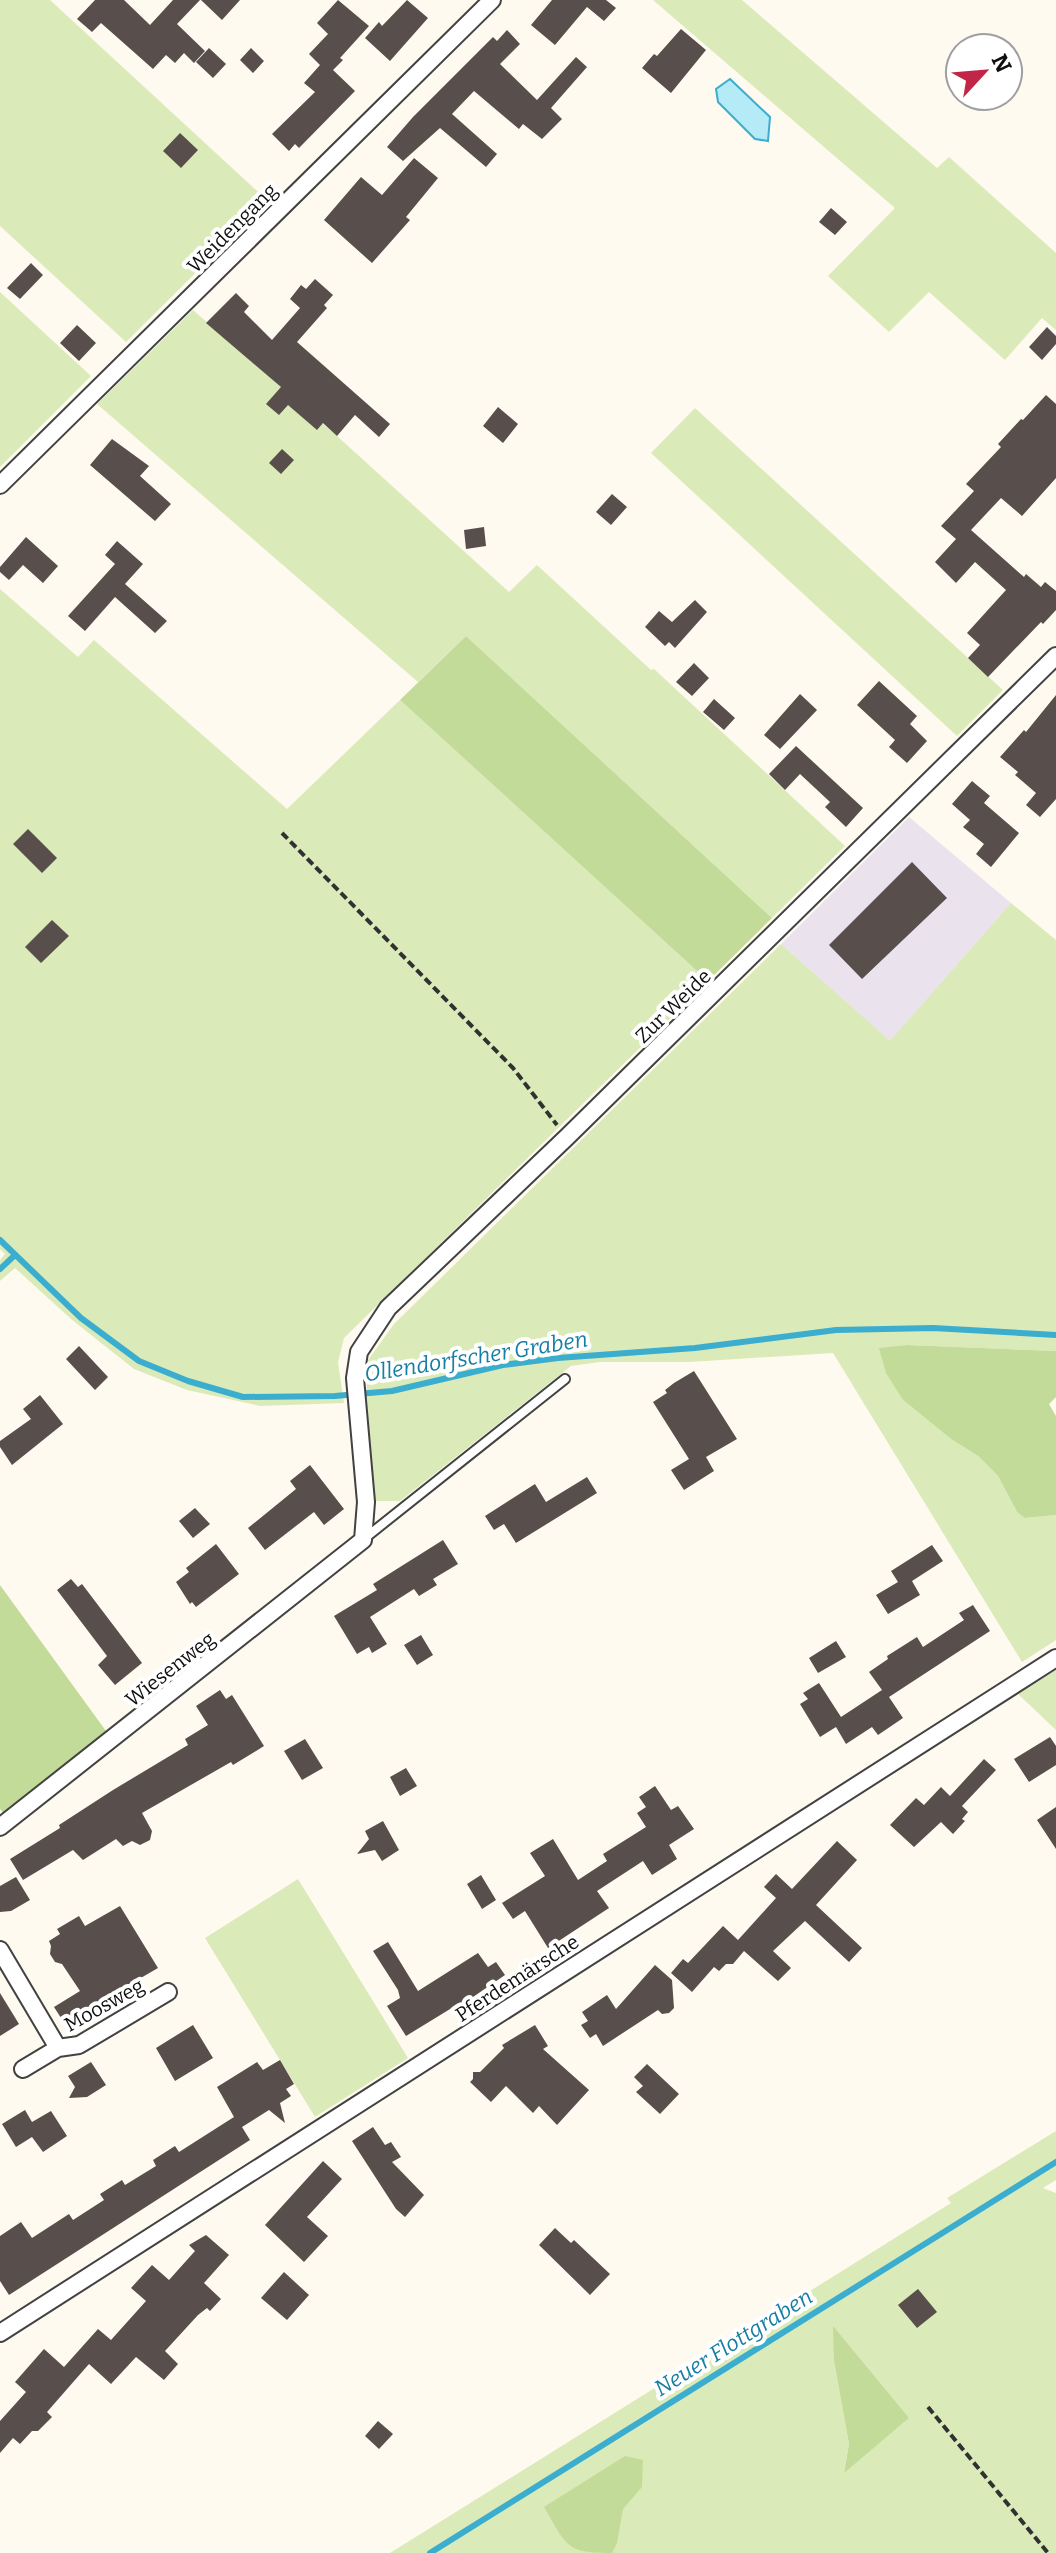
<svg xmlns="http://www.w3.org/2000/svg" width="1056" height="2553" font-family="Bitter,serif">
  <rect width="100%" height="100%" fill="#fffaf0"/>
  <path fill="#eae3ed" d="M909 817 1011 903 890 1042 781 944Z"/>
  <path fill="#dbeab9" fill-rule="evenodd" d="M0 0H50L268 201 126 342 0 226Z
    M653 0H742L937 168 949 157 1056 253V330L1042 318 1005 360 929 292 889 332 828 276 895 208Z
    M0 292 91 376 0 467Z
    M193 310 337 436 509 592 537 565 651 670 654 669 845 846 772 918 466 636 418 682 97 404Z
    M695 408 1003 690 957 736 651 453Z
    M0 589 78 657 94 640 287 809 400 700 708 981 344 1338 338 1362 344 1403 260 1406 187 1390 134 1369 71 1319 15 1268 0 1281V1260L5 1254 0 1249Z
    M1011 903 1056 940V1351L907 1345 880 1349 903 1400 951 1439 978 1456 998 1476 1017 1512 1026 1518 1056 1515V1640L1022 1662 833 1353 689 1362H600L571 1366 400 1501H376L372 1493 366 1399 368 1360 394 1324 781 944 890 1041Z
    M1056 1670V1730L1018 1694Z
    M298 1879 408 2058 315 2117 205 1938Z
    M1056 2131V2180L1043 2188 1056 2193V2553H390L951 2203 947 2198ZM834 2361 909 2418 844 2472 849 2444Z"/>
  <path fill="#c2db98" d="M466 636 772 918 708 981 400 700Z
    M907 1345 1056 1351V1397L1049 1404 1056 1416V1515L1025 1518 1017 1512 998 1476 978 1456 951 1439 903 1400 886 1373 879 1348Z
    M0 1585 106 1731 3 1813 0 1809Z
    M833 2326 909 2418 844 2473 849 2444 834 2361Z
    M625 2456 643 2460 642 2487 623 2509 617 2543 612 2553C565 2553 567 2546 544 2507Z"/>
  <path fill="#b5eaf7" stroke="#3badce" stroke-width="2" d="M730 79 770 117 768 141 755 139 718 102 716 89Z"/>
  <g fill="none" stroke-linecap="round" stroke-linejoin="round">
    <path stroke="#3badce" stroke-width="6" d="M0 1240 81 1318 139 1361 188 1381 243 1397 335 1396 392 1391 503 1365 558 1358 695 1348 836 1330 933 1328 1056 1335
      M0 1269 15 1255
      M430 2553 1056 2162"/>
  </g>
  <path fill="#584e4b" d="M95 0H124L150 25 173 0H200L177 24 205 51 194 63 184 53 175 63 166 55 153 69 101 23 92 32 77 19Z
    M201 0H240L222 20Z
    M338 0 369 26 340 58 343 60 333 70 355 91 299 148 295 144 289 151 272 134 315 92 304 83 320 65 309 54 328 34 317 23Z
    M407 0 428 18 390 61 365 38 379 22 382 26Z
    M552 0H606L616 8 604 21 587 7 555 45 531 25Z
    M681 29 706 50 671 93 642 68 654 54 657 56Z
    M507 30 520 44 500 64 537 100 576 57 587 67 551 108 562 119 542 139 523 124 519 129 474 91 452 114 497 154 486 167 440 128 403 161 387 147 413 117 493 37 497 41Z
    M209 48 226 64 213 78 196 62Z
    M251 48 264 61 253 73 240 60Z
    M180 133 198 150 181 168 163 151Z
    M414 158 438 178 406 217 410 220 372 263 324 220 361 177 382 195Z
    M831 208 847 222 835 235 819 222Z
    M31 263 43 275 20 299 7 288Z
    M315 279 333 295 324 305 327 308 297 342 390 424 379 437 355 415 337 436 323 423 317 430 288 405 279 415 266 404 281 387 206 323 236 293 249 306 244 312 272 340 300 308 290 299 301 285 306 289Z
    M77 325 96 343 79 361 60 343Z
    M1047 327 1056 336V344L1042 360 1029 347Z
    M1046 395 1056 404V478L1022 516 1001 498 971 530 1024 577 1026 574 1041 587 1045 582 1056 591V610L1043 624 1041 622 988 677 968 658 980 645 967 633 1006 590 975 562 956 583 935 562 956 539 941 526 974 491 966 484 1001 447 998 444 1021 419 1023 420Z
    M498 407 518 424 503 443 483 426Z
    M112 439 149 466 140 476 171 504 155 521 90 465Z
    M282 449 294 460 281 474 269 463Z
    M612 494 627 507 611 525 596 512Z
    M484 527 486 546 466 549 464 530Z
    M26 537 58 566 43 583 23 565 9 580 0 572V567Z
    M117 541 143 564 125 584 167 621 155 633 115 597 85 631 68 616 115 564 105 555Z
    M695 600 707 612 675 648 669 642 665 646 645 627 659 611 672 622Z
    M694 663 709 678 692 696 676 682Z
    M879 681 917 716 910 724 927 741 907 763 889 747 895 740 857 705Z
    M800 694 817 710 780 749 764 735Z
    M1056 695V799L1040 817 1026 805 1036 793 1015 775 1018 772 1000 757 1024 730 1026 732Z
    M714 699 735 718 724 730 703 712Z
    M796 746 863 808 846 827 825 807 830 802 800 774 785 790 769 774Z
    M972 781 990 796 984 803 1019 833 991 867 976 854 984 844 963 827 970 820 952 804Z
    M28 829 57 858 42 873 13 844Z
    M912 862 947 898 862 979 829 945Z
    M52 920 69 936 41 963 25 947Z
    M79 1346 108 1377 95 1390 66 1359Z
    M694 1371 737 1439 706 1457 714 1471 684 1490 671 1470 689 1459 653 1402 667 1393 665 1390 674 1383Z
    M40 1395 63 1424 12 1465 0 1447V1441L31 1419 23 1409Z
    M310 1465 344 1509 324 1525 314 1512 265 1550 248 1528 296 1489 290 1481Z
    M587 1477 597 1493 516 1543 504 1524 494 1530 485 1516 535 1484 546 1502Z
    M195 1508 210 1524 193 1538 179 1521Z
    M443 1540 458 1564 433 1579 437 1585 419 1596 414 1589 370 1617 387 1644 372 1653 369 1647 357 1654 334 1616 377 1590 373 1584Z
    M216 1544 239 1574 196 1607 192 1602 190 1604 176 1582 189 1572 186 1568Z
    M932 1545 943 1561 912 1581 920 1595 888 1614 876 1595 898 1582 891 1571Z
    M71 1579 78 1587 82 1584 142 1663 115 1685 98 1665 107 1656 57 1590Z
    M973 1605 990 1631 889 1697 903 1718 878 1735 872 1727 846 1744 836 1727 820 1737 800 1704 808 1699 803 1693 819 1683 841 1717 882 1690 869 1672 888 1659 887 1656 917 1637 923 1647 964 1620 959 1613Z
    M421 1635 433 1655 417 1665 404 1645Z
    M836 1641 846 1657 818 1673 809 1658Z
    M220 1690 226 1699 232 1695 264 1746 233 1765 231 1762 142 1813 152 1831 150 1840 140 1845 132 1841 123 1846 116 1839 83 1860 73 1850 23 1880 10 1859 60 1828 59 1825 113 1790 188 1745 185 1739 208 1725 196 1706Z
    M1050 1737 1056 1746V1765L1029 1782 1014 1759Z
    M305 1739 323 1768 302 1780 284 1751Z
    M984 1759 996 1770 962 1806 968 1812 962 1819 965 1821 953 1834 941 1822 914 1847 890 1825 916 1798 924 1805 941 1787 950 1796Z
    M406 1768 417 1786 400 1796 390 1777Z
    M655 1786 671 1810 678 1806 694 1829 669 1845 677 1859 652 1875 643 1861 597 1891 609 1908 548 1948 525 1911 513 1919 502 1903 545 1876 530 1853 553 1839 578 1880 607 1861 603 1854 646 1827 637 1813 646 1807 639 1797Z
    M1056 1807V1849L1037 1820Z
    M383 1821 399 1850 382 1861 375 1850 357 1854 369 1839 365 1831Z
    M837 1841 857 1860 816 1905 862 1948 849 1962 805 1921 773 1951 791 1968 778 1981 744 1951 733 1964H726L719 1971 714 1967 692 1992 671 1973 683 1959 688 1963 723 1926 738 1940 776 1898 764 1887 776 1874 792 1889Z
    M481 1875 496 1900 482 1909 467 1884Z
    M16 1877 30 1900 11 1911 0 1912V1886Z
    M120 1906 158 1968 139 1979 144 1987 70 2032 54 2007 80 1991 62 1964 55 1962 50 1954 51 1946 49 1941 60 1934 57 1929 79 1916 85 1926Z
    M388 1942 418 1991 478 1953 488 1967 496 1962 505 1975 457 2008 455 2006 406 2036 387 2006 400 1998 398 1990 373 1951Z
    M655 1965 672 1980 674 2008 669 2013 662 2014 658 2010 603 2046 596 2034 590 2038 581 2025 588 2021 582 2012 607 1995 616 2009Z
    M0 1993 19 2024 0 2036Z
    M193 2025 213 2058 175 2081 156 2048Z
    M535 2025 548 2046 543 2049 589 2090 557 2125 539 2106 533 2113 506 2086 491 2102 470 2082 473 2079V2072H480L504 2048 502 2045Z
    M280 2060 294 2084 286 2089 291 2096 280 2103 285 2123 269 2110 242 2127 250 2140 9 2295 0 2281V2236L21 2222 32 2238 69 2214 73 2220 104 2200 100 2194 122 2180 125 2185 156 2166 153 2160 175 2146 179 2152 234 2117 217 2087 257 2062 263 2070Z
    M91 2062 106 2085 87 2097 69 2098 75 2087 68 2076Z
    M647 2064 679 2094 660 2114 636 2092 643 2086 634 2077Z
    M25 2110 32 2122 51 2111 67 2136 43 2152 32 2137 16 2147 2 2124Z
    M373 2127 385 2145 391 2142 401 2157 392 2162 424 2195 405 2217 396 2209 352 2141Z
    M323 2161 342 2179 307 2217 328 2236 304 2262 265 2225Z
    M555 2228 571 2243 574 2240 610 2274 590 2295 539 2245Z
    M206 2235 229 2255 204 2283 221 2299 210 2311 207 2308 198 2315 165 2351 178 2364 164 2380 136 2357 111 2384 89 2364 47 2412 52 2417 38 2431H32L20 2444 13 2438 0 2453V2421L26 2392 15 2382 44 2349 64 2367 98 2329 111 2340 146 2301 131 2288 152 2265 169 2280 195 2251 189 2245Z
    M284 2272 309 2295 287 2320 261 2298Z
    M918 2289 937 2312 917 2328 898 2305Z
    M378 2421 393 2434 379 2449 365 2436Z"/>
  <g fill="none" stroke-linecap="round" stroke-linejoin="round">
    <defs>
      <path id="service" d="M365 1538 565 1379"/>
      <path id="minor" d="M0 485 492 0
        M0 1827 363 1540 366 1502 355 1378 359 1352 388 1308 567 1137 1056 656
        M0 1950 58 2048
        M23 2069 58 2048 79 2045 168 1992
        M0 2333 1056 1658"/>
    </defs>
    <use href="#service" stroke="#424242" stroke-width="12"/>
    <use href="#minor" stroke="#424242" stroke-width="20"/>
    <path stroke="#313131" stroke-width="4" stroke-dasharray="8 4" stroke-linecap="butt" d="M282 833 513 1068 557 1125
      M928 2407 1048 2553"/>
    <use href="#service" stroke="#fff" stroke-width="8"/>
    <use href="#minor" stroke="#fff" stroke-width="16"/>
  </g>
  <g text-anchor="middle" stroke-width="8" stroke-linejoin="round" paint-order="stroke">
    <g font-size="20" fill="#0f0f0f" stroke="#fff">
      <text transform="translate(232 228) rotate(-45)" y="7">Weidengang</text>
      <text transform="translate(673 1006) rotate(-44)" y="7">Zur Weide</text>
      <text transform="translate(170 1669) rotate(-38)" y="7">Wiesenweg</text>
      <text transform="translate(517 1978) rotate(-33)" y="7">Pferdemärsche</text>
      <text transform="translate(104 2005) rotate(-29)" y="7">Moosweg</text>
    </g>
    <g font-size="22" font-style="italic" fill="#167ea2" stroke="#fff">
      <text transform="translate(476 1356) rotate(-9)" y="8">Ollendorfscher Graben</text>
      <text transform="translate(733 2342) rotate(-32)" y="8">Neuer Flottgraben</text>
    </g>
  </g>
  <g transform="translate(984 72) rotate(64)"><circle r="38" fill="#ffffff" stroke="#9f9f9f" stroke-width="2"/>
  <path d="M0-6L14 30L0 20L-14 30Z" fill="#c12547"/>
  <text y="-12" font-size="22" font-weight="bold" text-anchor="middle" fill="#0f0f0f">N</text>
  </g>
</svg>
